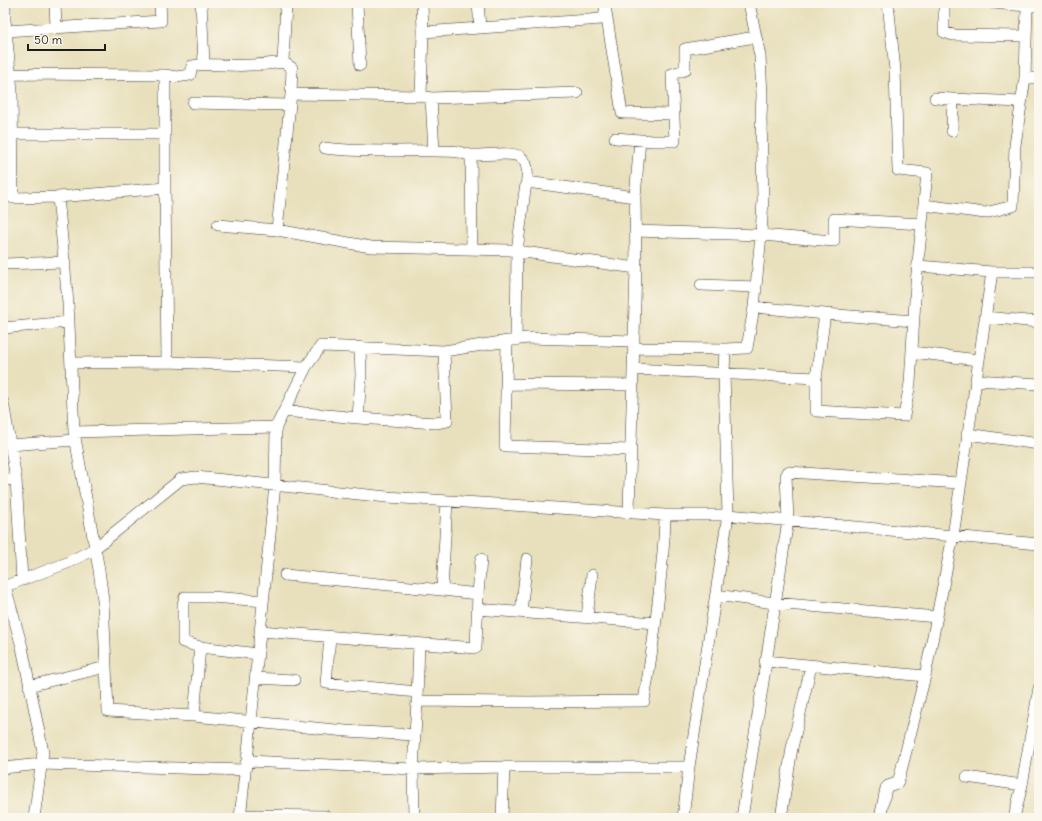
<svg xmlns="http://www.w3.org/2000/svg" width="1042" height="821" font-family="Delius,sans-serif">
  <rect width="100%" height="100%" fill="#fbf7ec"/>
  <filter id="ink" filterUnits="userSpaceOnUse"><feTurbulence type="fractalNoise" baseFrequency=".025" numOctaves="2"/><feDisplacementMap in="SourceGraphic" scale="8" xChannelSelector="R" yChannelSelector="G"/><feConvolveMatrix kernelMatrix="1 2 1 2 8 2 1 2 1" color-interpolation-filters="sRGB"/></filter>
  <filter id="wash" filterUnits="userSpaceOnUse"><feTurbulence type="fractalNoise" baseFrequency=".012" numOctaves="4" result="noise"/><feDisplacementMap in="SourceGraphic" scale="16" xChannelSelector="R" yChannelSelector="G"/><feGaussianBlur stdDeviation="0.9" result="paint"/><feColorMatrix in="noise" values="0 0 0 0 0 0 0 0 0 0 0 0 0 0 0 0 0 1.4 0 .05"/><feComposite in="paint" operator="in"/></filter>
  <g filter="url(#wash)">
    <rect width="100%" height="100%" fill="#e8e0bc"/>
  </g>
  <g filter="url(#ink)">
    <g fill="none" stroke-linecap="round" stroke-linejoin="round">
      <defs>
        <path id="minor" d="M5 3V20L12 91 13 198 58 197
          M55 3 56 27
          M201 3 204 63
          M286 3 283 62 292 68 291 94
          M357 3 360 65
          M422 3 423 32 421 96 291 94 277 230 371 247 510 250 636 268 629 511
          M944 3V32L953 35 1026 36
          M993 3 1027 6
          M606 12 622 113 674 114
          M480 28 602 19 606 12 604 3
          M6 31 161 21 160 3
          M423 32 480 28 478 3
          M10 74 165 75V188
          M165 75 176 77 190 75 192 66C204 63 214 65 226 65 245 66 264 65 283 62
          M1025 78 1027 6H1039
          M421 96 431 98 577 93
          M431 98 434 151
          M935 98 953 99
          M193 103 290 105
          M952 131 953 99 1021 102
          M13 134H165
          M615 138 653 141H675L672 74 685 70V49L755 37
          M325 148C362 153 398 150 435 151 443 151 452 151 459 152 463 153 467 155 471 155 484 156 513 150 522 158 530 165 527 182 525 190L517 251 516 340
          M471 155 472 249
          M527 182 635 197
          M924 205 985 213 1013 206 1015 145 1025 78H1039
          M218 225 277 230
          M635 231 761 235 834 241V219L922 224
          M3 264 65 262
          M636 268 635 197 640 140
          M992 272H1039
          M701 285 756 287
          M754 307 825 314 914 321
          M985 317 1039 322
          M3 328 69 322
          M507 341 505 446 631 450
          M633 348 725 349 724 373 728 515 689 767 683 818
          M725 349 747 348 754 307 761 235 763 199 761 118 762 95 760 56 749 3
          M912 352 978 360
          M71 363 167 362
          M306 367 321 346 444 351 527 338 634 341
          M633 369 816 378V411L904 416 910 383 916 283 927 173 898 170 895 70 888 3
          M816 378 825 314
          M976 380 1039 384
          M507 384 632 385
          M3 402 16 479 22 580
          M284 411 358 418 436 423 447 421 444 351
          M358 418 361 375 360 347
          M74 432 276 427
          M967 434 1039 444
          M10 445 75 440
          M3 480 16 479
          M285 575 442 590 447 501
          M5 586 22 647 43 752 34 818
          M3 587 67 563 94 549 181 479 196 477 387 497 665 515H728L1039 544
          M478 594 481 559
          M716 595 774 603 937 617
          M477 609 655 623
          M521 612 527 559
          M587 617 592 575
          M260 631 476 648 478 594 442 590
          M330 637 326 683 417 692
          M200 647 183 642V604L185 597H211L263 601
          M258 654 200 647 194 716 108 711 103 600 99 570 74 432 68 303 58 197 165 188 167 362 306 367 276 427 275 485 247 761 413 769 504 767H689
          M765 661 925 676 953 536 992 272 918 266
          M255 678 294 680
          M29 686 106 667
          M417 699 419 644
          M194 716 346 731 415 735
          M3 768 41 764 245 770
          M967 777 1022 785
          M240 815 325 816V818
          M240 818 246 763
          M414 818 413 769 417 701 528 702 644 701C650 665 655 630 659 594 661 568 665 541 665 515
          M502 818 504 767
          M742 818 788 520 786 476 788 472 960 483
          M781 818 792 748 811 666
          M880 818 886 788 888 786 897 783 899 779 925 676
          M1014 818 1022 785 1039 688"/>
      </defs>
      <use href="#minor" stroke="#3b3934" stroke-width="12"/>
      <use href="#minor" stroke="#fff" stroke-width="11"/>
    </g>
  </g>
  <rect width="1042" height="821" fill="none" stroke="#fbf7ec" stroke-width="16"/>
  <path d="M28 44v6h77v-6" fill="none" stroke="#1c1c1c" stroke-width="2"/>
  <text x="34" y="44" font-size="12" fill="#1c1c1c" stroke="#fbf7ec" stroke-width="3" paint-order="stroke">50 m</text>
</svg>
